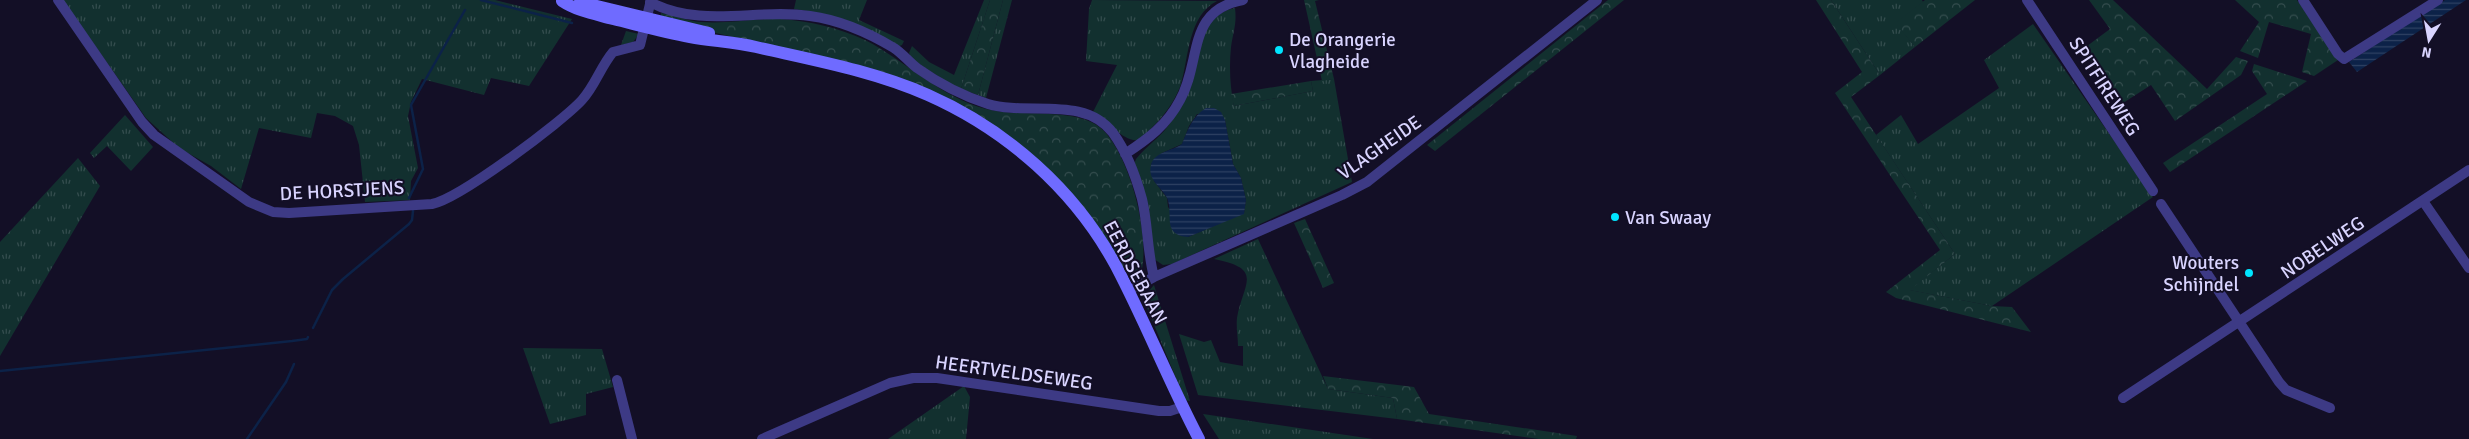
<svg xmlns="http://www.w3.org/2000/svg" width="2469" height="439" font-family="Signika,sans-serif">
  <defs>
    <pattern id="grass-tufts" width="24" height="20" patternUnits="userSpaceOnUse" patternTransform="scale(1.25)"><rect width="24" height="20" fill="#12302f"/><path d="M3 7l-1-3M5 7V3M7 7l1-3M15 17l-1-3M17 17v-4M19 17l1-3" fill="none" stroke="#344d4e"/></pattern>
    <pattern id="forest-crowns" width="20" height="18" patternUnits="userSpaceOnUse" patternTransform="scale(1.25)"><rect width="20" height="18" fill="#12302f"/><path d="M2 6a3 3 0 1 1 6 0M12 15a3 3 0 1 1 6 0" fill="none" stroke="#344d4e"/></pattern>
    <pattern id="water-rules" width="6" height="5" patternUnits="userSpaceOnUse" patternTransform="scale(1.25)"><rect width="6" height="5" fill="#0c2248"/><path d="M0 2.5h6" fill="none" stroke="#2f4163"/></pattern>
  </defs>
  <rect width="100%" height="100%" fill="#130f26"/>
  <path fill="url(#grass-tufts)" fill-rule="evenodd" d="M63 0H495L572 19 529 86 491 78 484 95 422 79 411 102 408 116 418 168 411 181 410 200 365 202 359 145 353 126 335 116 317 113 311 138 259 128 241 189 211 166 179 148 146 118Z
    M796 0H867L859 20 904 41 902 45 897 47C862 29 834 14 794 9Z
    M984 0H990L961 89 950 84 912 59 909 53 912 46 929 62 954 75Z
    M1003 0H1012L986 98 978 95Z
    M1092 0 1217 1C1188 16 1189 56 1181 84 1174 105 1156 126 1138 140 1123 142 1107 120 1093 112L1117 65 1086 61 1089 9Z
    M1831 0H1922L1923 2 1896 23 1915 47 1880 75Z
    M1235 8C1237 24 1233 32 1231 47 1229 67 1230 87 1234 106L1313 91 1311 81 1334 79 1352 182 1172 264 1163 265 1154 259 1134 165 1136 159C1147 145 1163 136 1172 120 1192 89 1191 16 1235 8ZM1197 114 1225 120 1233 164 1241 178 1246 200 1244 213 1188 237 1168 207 1167 198 1154 181 1151 164 1162 153 1182 144 1189 126Z
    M2033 24 2153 197 1992 306 1909 290 1955 254 1876 135 1901 115 1918 144 1999 88 1984 60Z
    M125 115 153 147 131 171 107 146 94 158 90 153Z
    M78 158 100 186 0 356V242Z
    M1258 239 1328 389 1393 398 1397 419 1198 395 1179 334 1204 342 1211 340 1220 362 1243 366V346H1238C1238 337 1236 327 1237 318 1243 283 1265 269 1214 259Z
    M1154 285 1190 401 1185 400 1143 298Z
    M523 348 602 349 613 387 586 394V415L550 424Z
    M964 386 970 397 966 439H888Z
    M1203 414 1373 439H1219Z"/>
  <path fill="url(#forest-crowns)" d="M990 0H1003L978 95 961 89Z
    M1304 0H1319L1315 1 1334 79 1322 81Z
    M1608 0H1624L1435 151 1427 145Z
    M1816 0H1831L1880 75 1851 97 1955 254 1910 290 1992 306 2012 307 2031 332 1896 298 1886 292 1940 250 1835 93 1862 72Z
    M1925 0H1975L1915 47 1895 23Z
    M2089 0H2113L2207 89 2236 57 2248 61 2241 75 2175 121 2151 85 2120 105 2083 49 2110 29Z
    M2235 0H2297L2338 60 2314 76 2302 72 2311 34 2269 22 2258 58 2240 51 2259 22Z
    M661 13C672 13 688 22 701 22 728 24 754 18 781 19 809 21 839 28 865 40 906 61 940 97 986 109 1019 118 1079 106 1103 130 1130 157 1149 232 1142 269L1133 274 1124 270 1107 244 983 118 771 46 703 30 661 17Z
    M626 31 639 34 633 42 621 45Z
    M2254 64 2307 81 2170 172 2163 163 2267 94 2252 71Z
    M1311 81 1313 91 1234 106 1231 94Z
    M1305 219 1334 283 1323 288 1294 223Z
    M1323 376 1414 387 1429 414 1577 436 1576 439H1539L1397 419 1393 398 1328 389Z"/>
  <path fill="url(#water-rules)" d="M2445 0H2466L2357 72 2349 62Z
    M1206 108H1214L1221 112 1225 120 1233 164 1241 178 1246 200 1244 214 1188 237C1161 235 1174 214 1167 198 1162 187 1147 180 1151 165 1154 152 1172 151 1182 144 1188 129 1192 117 1206 108Z"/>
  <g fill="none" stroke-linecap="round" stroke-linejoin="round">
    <path stroke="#0c2248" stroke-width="2.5" d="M481 0 572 23
      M409 198 423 169 411 105 465 10
      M313 328 332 290 343 279 409 224 412 220 413 211
      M0 371 292 341 307 339 308 337
      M247 439 286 382 294 364"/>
    <path stroke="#3d3a85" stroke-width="10" d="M58 0 142 122 154 135 249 202 273 212 289 213 432 204C459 199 562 122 582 100 595 86 601 66 613 52L640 45 651 0
      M2027 0 2153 191
      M2303 0 2338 54 2344 59 2438 0
      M650 2C701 29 757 8 810 16 840 20 869 33 894 48 903 54 909 62 917 68 938 83 963 96 988 104 1028 116 1084 95 1113 133 1126 151 1136 177 1142 199 1148 224 1147 251 1154 277
      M1125 154C1148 139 1167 125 1180 100 1202 61 1186 10 1243 0
      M2423 201 2469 268
      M2161 204 2279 382 2286 390 2330 408
      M1128 291 1154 277 1342 195 1367 182 1597 0
      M617 380 632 439
      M2123 398 2469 170
      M762 439 890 383 913 378H937L1159 411H1170L1182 407"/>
    <path stroke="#6f6bff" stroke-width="12" d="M562 1C577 11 595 14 613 19 638 25 664 32 690 37 712 41 734 42 756 47 813 60 874 71 928 95 1007 130 1075 190 1116 266 1146 323 1169 382 1199 439
      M580 2 709 33"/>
  </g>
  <g fill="#00e5ff" stroke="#130f26" stroke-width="2">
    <circle cx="1279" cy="50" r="5"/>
    <circle cx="1615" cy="217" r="5"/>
    <circle cx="2249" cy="273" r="5"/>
  </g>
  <g text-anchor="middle" stroke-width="4" stroke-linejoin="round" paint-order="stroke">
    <g font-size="19" fill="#d9d4ff" stroke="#130f26" text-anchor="start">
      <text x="1289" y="46">De Orangerie<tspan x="1289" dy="22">Vlagheide</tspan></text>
      <text x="1625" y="224">Van Swaay</text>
      <text x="2239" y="269" text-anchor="end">Wouters<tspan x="2239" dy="22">Schijndel</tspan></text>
    </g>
    <g font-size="19" fill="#d9d4ff" stroke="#130f26">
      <text transform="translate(2105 86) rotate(57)" y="7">SPITFIREWEG</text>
      <text transform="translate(1379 147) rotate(-35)" y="7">VLAGHEIDE</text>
      <text transform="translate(342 190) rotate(-3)" y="7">DE HORSTJENS</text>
      <text transform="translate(2322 247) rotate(-34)" y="7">NOBELWEG</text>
      <text transform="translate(1136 272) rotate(62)" y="7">EERDSEBAAN</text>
      <text transform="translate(1014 372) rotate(8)" y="7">HEERTVELDSEWEG</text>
    </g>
  </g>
  <g transform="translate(2429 40) rotate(191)" stroke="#130f26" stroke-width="4" paint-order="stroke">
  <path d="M0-4L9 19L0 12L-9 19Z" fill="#d9d4ff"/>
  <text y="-8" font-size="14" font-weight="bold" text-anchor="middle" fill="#d9d4ff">N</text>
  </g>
</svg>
